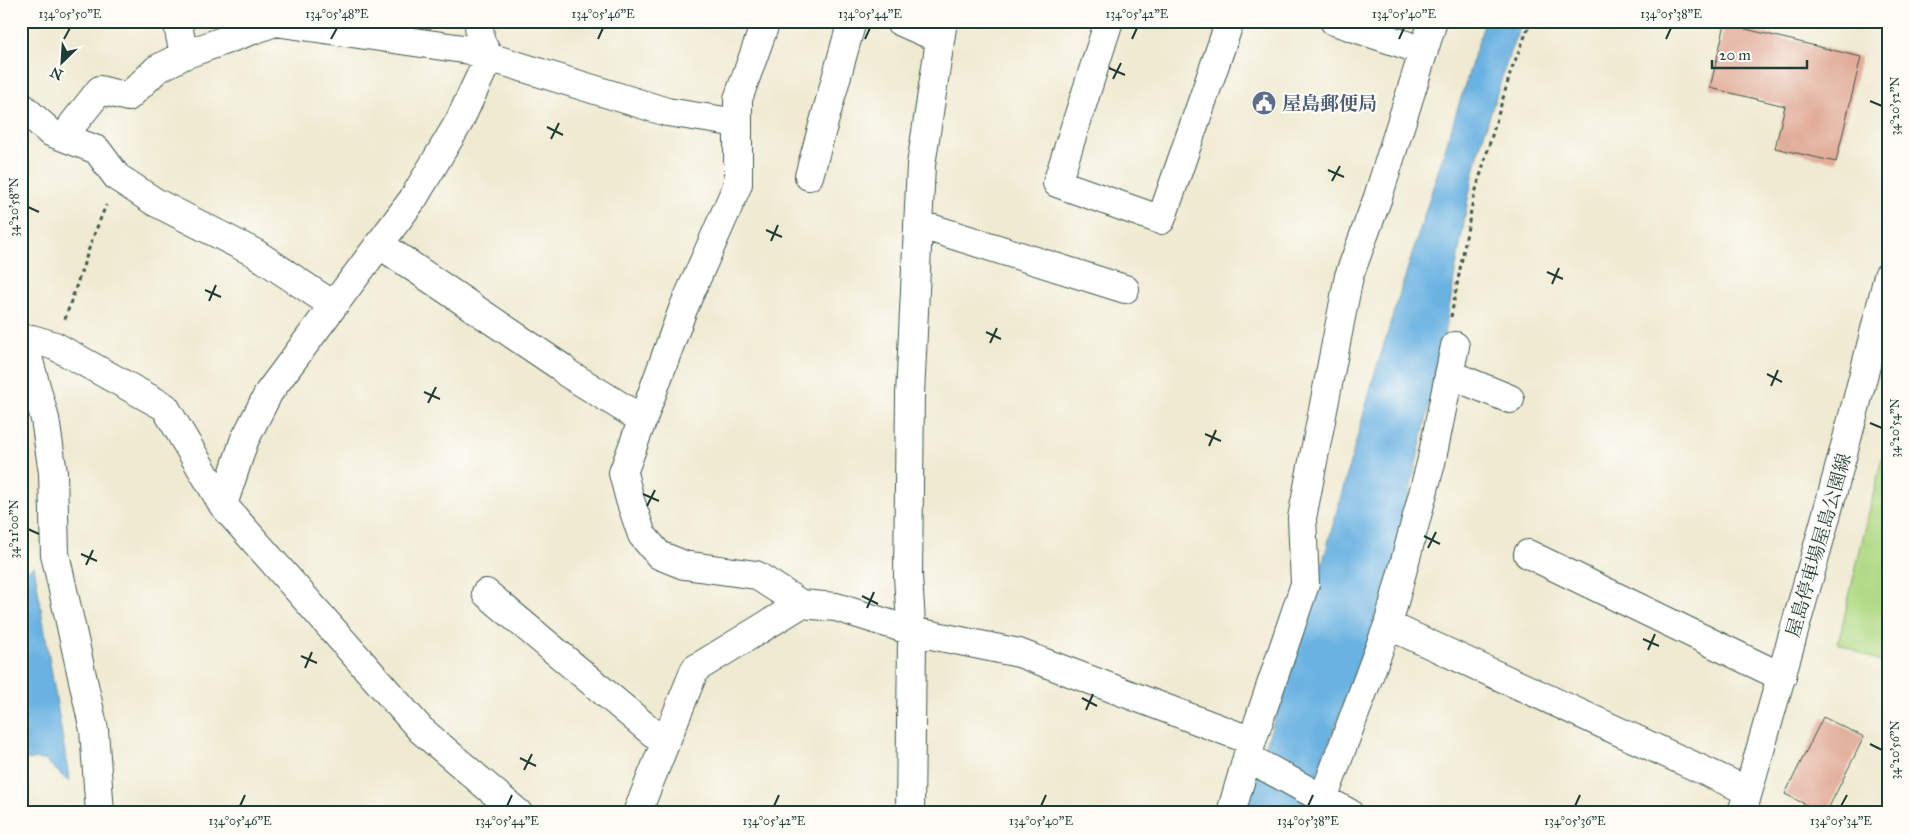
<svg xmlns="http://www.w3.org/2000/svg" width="1909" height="834" font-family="'IM FELL Great Primer','Noto Serif JP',serif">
  <rect width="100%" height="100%" fill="#fdfcf7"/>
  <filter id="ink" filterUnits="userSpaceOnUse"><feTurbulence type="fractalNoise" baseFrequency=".02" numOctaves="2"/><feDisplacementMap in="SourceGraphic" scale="10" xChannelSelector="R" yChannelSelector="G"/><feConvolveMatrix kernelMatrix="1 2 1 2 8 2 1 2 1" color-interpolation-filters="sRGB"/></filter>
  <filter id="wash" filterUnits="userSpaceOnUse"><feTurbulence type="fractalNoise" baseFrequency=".0096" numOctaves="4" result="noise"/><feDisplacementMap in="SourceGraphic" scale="20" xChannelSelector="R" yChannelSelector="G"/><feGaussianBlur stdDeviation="1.12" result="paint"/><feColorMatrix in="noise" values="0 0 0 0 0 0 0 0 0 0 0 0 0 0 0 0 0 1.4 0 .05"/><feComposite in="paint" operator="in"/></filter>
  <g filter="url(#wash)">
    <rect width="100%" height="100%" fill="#efead1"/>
    <path fill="#b0da85" stroke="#688c5c" d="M1888 432V666L1838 643Z"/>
    <path fill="#6ab2e2" stroke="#44788b" d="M1485 21H1523L1510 52 1479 150 1468 199 1442 349 1393 566 1382 605 1302 813H1244L1311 605 1374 376Z
      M34 566 70 783 45 760 21 759V576Z"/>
    <g id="blocks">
      <path fill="#e1ac98" d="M1725 24 1861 57 1836 162 1775 148 1785 106 1710 88Z
        M1823 717 1864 737 1826 813H1822L1785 794Z"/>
    </g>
  </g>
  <g filter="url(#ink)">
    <use href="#blocks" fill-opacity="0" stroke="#3e574c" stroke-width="1"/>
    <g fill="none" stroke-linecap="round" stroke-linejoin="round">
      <defs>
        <path id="minor" d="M479 21 480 40 489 57 459 122 413 199 269 392 244 441 223 505 421 730 518 813
          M766 21 738 99V184L683 309 623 473 630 500 642 535 659 555 684 565 756 575 801 604
          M899 21 940 39
          M1109 21 1057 183 1161 220 1230 21
          M1334 21 1424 51
          M184 55 275 22 470 50 489 57 667 112 738 123
          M21 106 50 132 97 150 117 177 155 202 255 253 333 305
          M67 138 73 124 100 90 128 97 157 69 184 55 177 21
          M809 176 852 21
          M918 224 1125 289
          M379 244 561 367 567 373 643 420
          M1449 374 1510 399
          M1528 554 1782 677
          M486 593 665 743
          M1388 625 1431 463 1455 346
          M1247 757 1349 813
          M1323 799 1388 625 1748 791
          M100 813 94 730 55 554 53 473 45 419 27 354 32 339 55 346 165 407 223 505
          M637 813 695 669 801 604 836 607 912 631 1019 653 1252 741
          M910 813 912 640 908 576 910 395 921 165 943 21
          M1231 813 1252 741 1305 584 1302 518 1349 276 1378 197 1433 21"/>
        <path id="major" d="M1742 813C1793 635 1845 457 1888 276"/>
      </defs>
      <use href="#minor" stroke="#3e574c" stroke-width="30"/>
      <use href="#major" stroke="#3e574c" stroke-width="30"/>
      <path stroke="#3e574c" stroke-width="3" stroke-dasharray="4 4" stroke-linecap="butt" d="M1451 317 1473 200 1511 71 1531 21
        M65 319 92 240 106 205"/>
      <use href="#minor" stroke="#fff" stroke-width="28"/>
      <use href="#major" stroke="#fff" stroke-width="28"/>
    </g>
  </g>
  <path fill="none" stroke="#1f3d34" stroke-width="2" d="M64 39 70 28M331 39 337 28M598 39 603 28M865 39 870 28M1132 39 1137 28M1399 39 1404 28M1666 39 1671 28M1109 68 1125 75M1113 79 1121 63M1870 101 1882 106M547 127 563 135M551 139 559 123M1328 170 1344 177M1332 181 1340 166M28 207 39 212M766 230 782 237M771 241 778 225M1547 272 1563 279M1552 284 1559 268M205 290 221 297M209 301 216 285M986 332 1001 339M990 343 997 328M1767 374 1782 382M1771 386 1778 370M424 392 440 399M428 403 436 387M1870 423 1882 428M1205 434 1221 441M1209 446 1216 430M643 494 659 501M647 506 655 490M28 529 39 534M1424 536 1440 544M1428 548 1436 532M81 554 97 561M86 565 93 550M862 596 878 604M867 608 874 592M1643 639 1659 646M1648 650 1655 634M301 656 317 663M305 668 312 652M1082 698 1097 706M1086 710 1093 694M1870 744 1882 750M520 758 536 766M524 770 532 754M240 806 245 795M507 806 512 795M774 806 779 795M1041 806 1046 795M1308 806 1313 795M1575 806 1580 795M1841 806 1847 795"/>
  <defs>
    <symbol id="civic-disc" viewBox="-11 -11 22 22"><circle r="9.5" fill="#5c6f8a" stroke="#fdfcf7"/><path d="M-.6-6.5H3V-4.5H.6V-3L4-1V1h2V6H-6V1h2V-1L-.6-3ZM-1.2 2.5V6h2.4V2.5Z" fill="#fff"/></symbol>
  </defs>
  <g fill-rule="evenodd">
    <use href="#civic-disc" x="1250" y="89" width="28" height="28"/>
  </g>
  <g text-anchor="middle" stroke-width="4.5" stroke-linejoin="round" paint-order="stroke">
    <g font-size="19" font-weight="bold" fill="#4e5e75" stroke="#fdfcf7" text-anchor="start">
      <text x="1282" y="110">屋島郵便局</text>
    </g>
    <g font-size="19" fill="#1f3d34" stroke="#fdfcf7">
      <text transform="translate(1818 545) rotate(-74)" y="7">屋島停車場屋島公園線</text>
    </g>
  </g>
  <rect width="1909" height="834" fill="none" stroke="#fdfcf7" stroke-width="55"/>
  <g transform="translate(62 62) rotate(205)" stroke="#fdfcf7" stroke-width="4" paint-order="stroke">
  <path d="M0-4L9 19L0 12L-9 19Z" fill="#1f3d34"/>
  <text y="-8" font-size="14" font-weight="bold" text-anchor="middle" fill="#1f3d34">N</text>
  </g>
  <path d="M1712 60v8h95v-8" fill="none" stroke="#1f3d34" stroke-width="2.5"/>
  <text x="1719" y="60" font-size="15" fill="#1f3d34" stroke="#fdfcf7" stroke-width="4" paint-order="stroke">20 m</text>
  <rect x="28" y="28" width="1854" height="778" fill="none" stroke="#1f3d34" stroke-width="2"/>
  <g font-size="12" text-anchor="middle" fill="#1f3d34">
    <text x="70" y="18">134°05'50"E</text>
    <text x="337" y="18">134°05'48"E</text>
    <text x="603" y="18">134°05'46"E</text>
    <text x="870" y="18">134°05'44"E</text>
    <text x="1137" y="18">134°05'42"E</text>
    <text x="1404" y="18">134°05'40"E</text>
    <text x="1671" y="18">134°05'38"E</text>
    <text transform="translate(1895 106) rotate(-90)" y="4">34°20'52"N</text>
    <text transform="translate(14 207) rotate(-90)" y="4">34°20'58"N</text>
    <text transform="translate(1895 428) rotate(-90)" y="4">34°20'54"N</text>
    <text transform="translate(14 529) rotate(-90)" y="4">34°21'00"N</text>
    <text transform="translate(1895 750) rotate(-90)" y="4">34°20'56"N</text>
    <text x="240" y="825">134°05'46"E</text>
    <text x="507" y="825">134°05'44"E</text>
    <text x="774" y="825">134°05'42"E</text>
    <text x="1041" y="825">134°05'40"E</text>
    <text x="1308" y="825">134°05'38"E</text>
    <text x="1575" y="825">134°05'36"E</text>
    <text x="1841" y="825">134°05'34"E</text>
  </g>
</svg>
